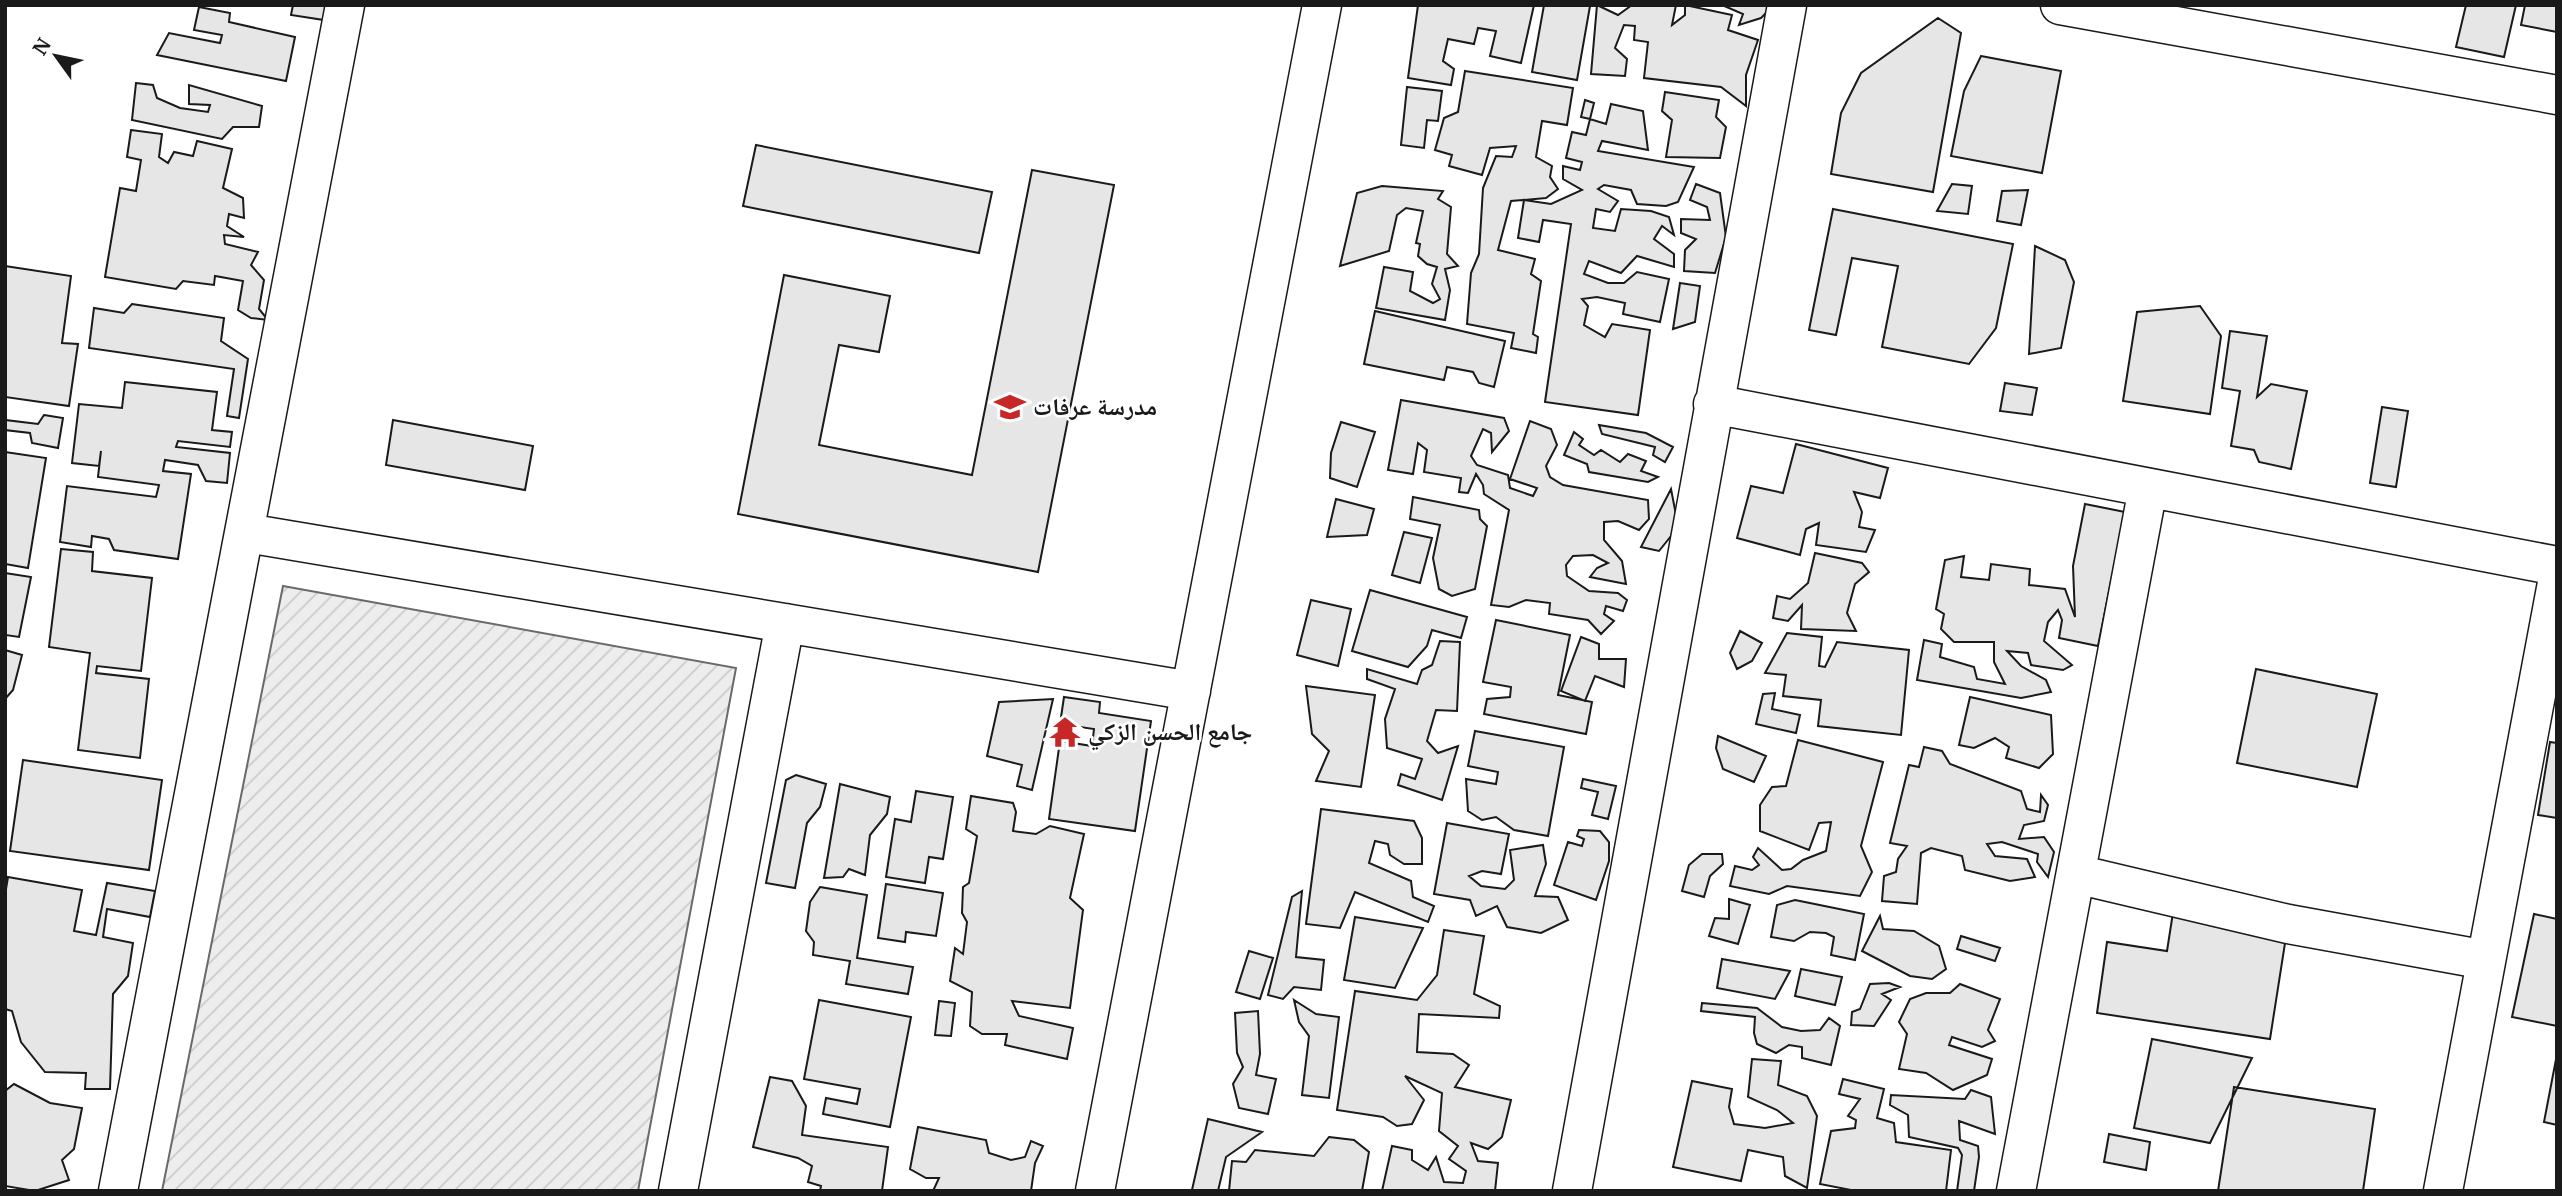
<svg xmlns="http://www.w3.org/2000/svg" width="2562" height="1196" font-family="Merriweather,'Noto Naskh Arabic',serif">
  <defs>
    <pattern id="garden-furrows" width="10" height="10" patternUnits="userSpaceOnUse" patternTransform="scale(1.75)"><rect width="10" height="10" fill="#ededed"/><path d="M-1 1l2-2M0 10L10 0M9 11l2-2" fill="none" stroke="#cbcbcb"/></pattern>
  </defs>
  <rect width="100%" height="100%" fill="#fff"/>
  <path fill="url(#garden-furrows)" stroke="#6a6a6a" stroke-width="2" d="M283 586 736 668 638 1191H162Z"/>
  <path fill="#e6e6e6" stroke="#1a1a1a" stroke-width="2" d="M293 5H326L324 20 291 15Z
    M1418 5H1534L1521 63 1490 56 1496 31 1478 28 1474 44 1448 39 1443 61 1454 69 1451 85 1408 78Z
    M1544 5 1590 6 1577 80 1532 72Z
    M1597 5 1618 15 1632 5H1676L1672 25 1685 15V5L1732 15 1728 30 1758 40 1746 75V106L1721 87 1644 78 1648 42 1634 40 1635 26 1624 25 1615 48 1627 59 1625 76 1591 74Z
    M1722 5H1764L1771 8 1761 18 1739 25 1743 14Z
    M2466 5H2516L2504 57 2456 47Z
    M2525 5H2557V32L2521 25Z
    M199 7 230 13 229 22 295 37 286 81 157 55 169 33 220 43 222 35 194 30Z
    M1938 18 1961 33 1933 192 1831 174 1841 113 1861 73Z
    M1981 56 2061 71 2042 173 1951 156 1964 91Z
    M1465 71 1573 88 1567 125 1542 121 1536 157 1552 166 1550 177 1558 189 1546 198 1511 201 1498 250 1535 259 1531 274 1541 281 1533 334 1538 337 1536 353 1511 348 1514 333 1467 324 1471 273 1479 254 1483 188 1496 156 1512 157 1516 146 1490 148 1482 175 1449 166 1452 155 1435 150 1444 118 1458 112Z
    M136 83 153 85 157 98 180 108 208 112 210 105 189 104V85L262 106 259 127H233L222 139 132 120Z
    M1407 87 1442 91 1438 121 1427 120 1424 148 1401 145Z
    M1665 92 1719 100 1716 117 1726 127 1720 158 1666 157 1672 120 1662 111Z
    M1585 100 1594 103 1590 119 1581 117Z
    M1611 104 1643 111 1648 150 1602 141 1598 151 1694 167 1678 202 1666 206 1637 204 1631 190 1604 185 1598 189 1618 201 1610 212 1596 209 1593 228 1615 231 1621 209 1651 211 1669 217 1674 235 1662 226 1654 239 1674 254V267L1637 256 1621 273 1589 261 1584 274 1608 283H1624L1637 272 1669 279 1660 322 1623 314 1625 303 1597 297 1582 299 1588 306 1584 325 1605 337 1612 324 1650 330 1638 415 1545 402 1571 224 1543 220 1539 242 1518 238 1524 200 1551 204 1582 190 1563 179V166L1580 170 1582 162 1566 158 1572 132 1586 135 1590 119 1606 124Z
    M131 130 162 134 159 157 168 163 174 152 193 156 197 141 232 149 223 188 243 198 244 218 229 214 227 226 244 237 224 235 225 244 258 252 251 265 264 280 259 309 268 320 251 318 238 310 243 281 215 276 214 285 183 281 176 289 105 277 120 188 136 191 141 160 127 157Z
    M756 145 992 192 979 253 743 206Z
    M1032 170 1114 185 1038 572 738 514 784 275 890 296 879 352 839 345 819 445 972 475Z
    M1696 184 1720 193 1726 237 1715 273 1684 271 1685 250 1696 239 1681 233V219L1710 220 1707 207 1690 200Z
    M1952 184 1972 186 1968 214 1937 211Z
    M1382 186 1443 191 1438 199 1451 207 1447 254 1458 266 1445 269 1450 290 1445 320 1376 308 1384 267 1413 272 1410 291 1433 303 1440 299 1432 284 1437 267 1427 264 1418 256 1420 244 1416 243 1423 211 1406 208 1397 215 1389 251 1340 266 1357 193Z
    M2028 190 2021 225 1997 221 2002 191Z
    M1833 209 2013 244 1996 328 1969 364 1882 347 1898 266 1852 258 1836 335 1809 330Z
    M2035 246 2065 260 2074 282 2061 348 2029 354Z
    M5 266 71 276 62 343 78 344 69 406 5 397Z
    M1680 283 1700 286 1695 322 1673 329Z
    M132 304 224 318 221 341 248 359 239 418 227 416 234 369 89 348 94 308 124 313Z
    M2200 306 2221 336 2210 414 2123 401 2137 312Z
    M1375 311 1505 341 1494 387 1479 383 1473 372 1447 367 1444 380 1364 364Z
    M2230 331 2267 336 2257 397 2271 384 2307 391 2291 469 2259 462 2254 450 2231 446 2240 391 2222 388Z
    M125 382 217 392 212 430 232 432 230 447 178 441 176 447 230 453 227 483 206 481 198 465 165 460 163 471 191 474 178 559 114 550 109 539 92 536 91 547 60 542 67 486 156 497 159 485 98 477 101 451 99 466 72 463 79 404 122 408Z
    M2005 383 2037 388 2032 415 2000 411Z
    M1401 400 1504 418 1509 431 1492 452 1491 433 1483 429 1471 456 1477 465 1508 475 1510 488 1533 496 1537 488 1510 479 1530 421 1551 429 1557 445 1546 466 1550 477 1563 485 1648 500 1649 519 1639 530 1618 521 1604 522V540L1622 561 1626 584 1590 577 1597 568 1608 563 1593 555 1573 556 1566 565 1567 576 1589 591 1618 593 1627 600 1623 611 1606 606 1604 614 1614 621 1601 634 1588 620 1549 614 1550 603 1526 600 1509 607 1491 605 1509 510 1484 494 1483 485 1476 474 1468 493 1459 492 1461 478 1424 472 1427 450 1418 443 1413 474 1388 470Z
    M2382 407 2408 411 2396 487 2370 483Z
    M44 415 63 418 58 448 32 443 30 433 5 430V420L38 424Z
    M393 420 533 446 525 490 386 465Z
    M1341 422 1375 432 1357 487 1330 478 1331 453Z
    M1599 425 1646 433 1673 447 1665 462 1653 455 1655 447 1602 434Z
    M1574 432 1583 439 1579 445 1594 455 1601 450 1620 462 1628 454 1646 461 1641 471 1658 477 1648 482 1589 472 1587 464 1564 455Z
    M1796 444 1888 468 1880 498 1854 492 1862 512 1859 527 1875 530 1866 552 1816 545 1819 523 1806 529 1800 555 1737 538 1751 486 1783 493Z
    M5 452 46 458 28 568 5 564Z
    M1671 489 1677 520 1671 536 1659 551 1641 547Z
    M1413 497 1479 510 1480 519 1487 526 1475 589 1452 596 1439 589 1433 558 1440 525 1410 519Z
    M1336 499 1374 509 1367 535 1327 537Z
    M2085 504 2125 512 2098 646 2059 638 2062 620 2058 610 2048 622 2044 641 2072 665 2063 670 2031 665 2028 653 2007 651 2021 666 2046 680 2051 692 2021 698 1917 680 1924 640 1942 644 1940 657 1974 667 1977 679 2005 684 1994 662V642H1954L1941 629 1944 614 1936 609 1945 560 1964 556 1961 577 1989 580 1991 564 2030 569 2029 585 2065 589 2075 617 2073 566Z
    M1404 532 1432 538 1420 583 1392 575Z
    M61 549 93 552 92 571 152 578 141 671 97 666 96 673 149 679 140 758 78 750 90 653 49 647Z
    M1815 553 1862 563 1869 572 1855 584 1847 613 1856 631 1801 629 1802 605 1788 621 1773 618 1777 596 1790 599 1808 583Z
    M5 573 31 577 19 637 5 635Z
    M1370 590 1467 617 1461 638 1432 630 1427 646 1408 667 1352 651Z
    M1311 600 1351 609 1338 666 1297 655Z
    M1496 620 1570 635 1558 695 1592 702 1586 734 1484 714 1487 699 1510 697 1511 687 1483 682Z
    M1740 631 1762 643 1752 661 1737 669 1730 653Z
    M1787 633 1822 637 1819 666 1825 667 1837 642 1909 650 1901 735 1818 726 1821 700 1783 696 1786 675 1765 673Z
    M1581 637 1599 644V659H1626L1624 687 1595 676 1585 701 1561 691Z
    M1440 641 1460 642 1457 711 1436 710 1427 741 1438 753 1458 746 1442 800 1398 785 1401 774 1415 779 1422 759 1387 748 1385 719 1395 689 1367 679V669L1417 684 1422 670 1432 665Z
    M5 650 22 655 13 690 5 699Z
    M2256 669 2377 694 2357 787 2237 763Z
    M1306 686 1375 695 1361 787 1316 781 1329 751 1312 734Z
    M1775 693 1772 709 1800 715 1796 733 1756 724 1763 694Z
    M1064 697 1100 702 1099 713 1151 721 1135 831 1049 819 1060 741 1092 746 1094 729 1060 724Z
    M1970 697 2051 715 2053 754 2039 768 2006 758 2009 747 1995 738 1974 748 1959 745Z
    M1053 699 1032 790 1017 786 1022 765 987 756 999 702Z
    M1475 731 1564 747 1548 836 1514 830 1496 817 1482 820 1468 811 1466 779 1496 784 1498 772 1468 766Z
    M1718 736 1766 756 1754 782 1723 769 1716 748Z
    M1798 740 1883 762 1861 846 1872 872 1860 896 1787 886 1769 894 1730 886 1735 866 1752 870 1759 865 1753 857 1758 848 1782 870 1791 869 1803 860 1826 851 1831 822 1819 823 1809 850 1760 831V805L1772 787 1786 786Z
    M2550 742 2557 743V818L2538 815Z
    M1924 747 1942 751 1950 764 2021 791 2027 809 2040 812 2041 795 2048 805 2044 821 2024 825 2019 839 2044 837 2054 852 2048 877 2037 862 2038 854 2002 842 1987 844 1995 856 2027 859 2035 877 2010 881 1965 870 1962 856 1931 848 1921 853 1917 904 1882 901 1884 876 1896 872 1898 859 1907 846 1890 843 1909 765 1919 767Z
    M23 760 162 780 149 870 10 851Z
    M796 775 826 784 820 807 807 823 795 888 766 883 786 780Z
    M1583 779 1616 786 1608 819 1592 815 1598 792 1581 788Z
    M840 784 890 797 887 814 870 835 865 875 849 869 843 877 824 878Z
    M916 791 953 797 943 859 929 857 925 883 886 877 895 819 911 822Z
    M971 796 1013 803 1016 812 1013 831 1036 834 1050 826 1084 834 1070 898 1083 910 1070 1008 1012 1001 1019 1016 1073 1028 1067 1059 1005 1045 1007 1034H982L970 1026 972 992 950 981 955 948 963 954 967 922 962 913 963 887 969 883 977 836 966 829Z
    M1321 809 1414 821 1422 838V864H1404L1390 855 1388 844 1375 841 1369 863 1411 881 1413 897 1434 906 1428 922 1355 892 1340 928 1306 924Z
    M1447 823 1509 834 1501 874 1482 871 1469 876 1481 886 1505 889 1514 880 1510 850 1543 845 1546 864 1535 896 1558 897 1568 920 1541 933 1507 927 1497 906 1476 916 1470 900 1434 894Z
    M1579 830 1600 831 1609 842V861L1596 900 1554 885 1568 842 1582 846 1584 839 1577 836Z
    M1702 854H1722L1723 864 1710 876 1704 897 1682 891 1689 865Z
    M8 877 82 890 74 931 96 935 107 883 155 891 150 917 107 909 103 937 133 943 128 976 113 994 110 1089H85L86 1073 45 1072 21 1042 12 1011 5 1009V895Z
    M886 884 943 893 936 936 906 932 905 942 878 938Z
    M820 887 867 895 857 958 913 967 908 994 846 984 850 961 813 955 814 942 806 931 810 902Z
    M1302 891 1296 957 1324 960 1321 990 1294 987 1283 999 1268 995 1292 897Z
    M1729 899 1750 905 1738 944 1709 936 1715 918 1729 919Z
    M1795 900 1864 914 1855 960 1831 955 1834 937 1826 933 1810 932 1794 941 1771 937 1777 905Z
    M2174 906 2288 924 2270 1039 2097 1013 2107 942 2167 951Z
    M2534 914 2557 919V1026L2512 1017Z
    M1880 916 1883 929 1914 931 1939 946 1946 969 1932 979 1910 976 1862 951Z
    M1355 917 1423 928 1395 988 1344 980Z
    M1444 930 1484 936 1474 994 1500 1006 1499 1018 1419 1014 1417 1052 1453 1054 1469 1065 1455 1087 1511 1100 1502 1137 1488 1149 1471 1143 1478 1161 1498 1163 1495 1191H1382L1392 1146 1412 1150V1160L1428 1170 1436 1157 1444 1182 1463 1183 1466 1171 1449 1159 1458 1146 1439 1131 1442 1093 1405 1076 1424 1100 1412 1124 1397 1126 1383 1117 1337 1110 1355 991 1417 1000 1437 975Z
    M1961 936 2000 948 1995 961 1957 949Z
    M1249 951 1273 958 1260 999 1236 992Z
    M1722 959 1790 971 1775 999 1717 988Z
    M1801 969 1842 977 1835 1005 1795 996Z
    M1889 983 1900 987 1882 994 1891 1000 1874 1026 1851 1025 1852 1012 1860 1009 1870 984Z
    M1960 984 2000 999 1988 1030 1995 1041 1982 1047 1952 1037 1949 1045 1992 1059 1987 1075 1953 1090 1926 1073 1899 1069 1907 1034 1899 1022 1910 999 1926 993H1950Z
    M819 1000 911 1017 890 1127 823 1114 826 1098 857 1104 860 1089 804 1079Z
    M1294 1000 1316 1014 1339 1017 1329 1098 1302 1095 1309 1036 1299 1022Z
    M939 1001 955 1003 951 1036 935 1035Z
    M1702 1003 1757 1008 1782 1027 1801 1031 1820 1030 1829 1018 1840 1026 1831 1065 1802 1058V1047L1789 1045 1776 1053 1757 1044 1754 1033 1755 1017 1701 1011Z
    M1258 1011 1260 1054 1256 1075 1276 1079 1268 1114 1239 1108 1233 1084 1243 1067 1237 1053 1235 1013Z
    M2152 1039 2252 1058 2210 1143 2134 1128Z
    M2557 1054V1125L2544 1122Z
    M1752 1059 1781 1061 1778 1085 1807 1096 1817 1116 1807 1188 1785 1176 1783 1157 1748 1150 1741 1181 1673 1167 1692 1081 1732 1089 1729 1107 1734 1124 1765 1128 1793 1123 1777 1110 1748 1097Z
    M770 1077 792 1081 806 1106 802 1135 888 1147 882 1191H820L821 1186 808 1182 812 1166 798 1158 753 1147Z
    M1843 1079 1884 1089 1877 1118 1894 1123 1896 1142 1951 1150 1946 1191H1856L1820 1184 1831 1131 1855 1128 1856 1120 1848 1116 1860 1099 1839 1094Z
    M14 1084 50 1103 82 1108 74 1149 62 1160 69 1180 35 1191 5 1186V1091Z
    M2234 1087 2375 1109 2363 1191H2218Z
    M1971 1090 1991 1097 1995 1134 1959 1121 1960 1140 1978 1146 1979 1157 1974 1191H1957L1962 1155 1958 1148 1909 1137 1908 1115 1890 1105 1891 1095 1965 1099Z
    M1208 1119 1262 1132 1226 1157 1218 1191H1197L1192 1190Z
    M918 1127 986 1140 989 1153 1011 1160 1025 1157 1031 1141 1043 1146 1035 1163 1031 1191H933L939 1178H926L910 1169Z
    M2109 1134 2150 1142 2146 1170 2104 1162Z
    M1329 1137 1354 1140 1369 1152 1362 1191H1229L1232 1161 1246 1162 1255 1150 1314 1156Z"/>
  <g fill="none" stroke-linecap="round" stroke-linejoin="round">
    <defs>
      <path id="minor" d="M2060 5 2557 95
        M1713 404 2557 566
        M246 533 1191 691
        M2076 874 2288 924 2486 960
        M118 1191 345 5
        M678 1191 785 623
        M1095 1191 1322 5
        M1572 1191 1787 5
        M2016 1191 2148 488
        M2443 1191 2557 583"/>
    </defs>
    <use href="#minor" stroke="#1a1a1a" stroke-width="41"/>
    <use href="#minor" stroke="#fff" stroke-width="38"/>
  </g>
  <defs>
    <symbol id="school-bare" viewBox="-9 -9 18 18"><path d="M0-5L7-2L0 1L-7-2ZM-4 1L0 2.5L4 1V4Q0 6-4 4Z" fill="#c62828" stroke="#fff" stroke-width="2.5" paint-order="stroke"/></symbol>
    <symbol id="temple-bare" viewBox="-9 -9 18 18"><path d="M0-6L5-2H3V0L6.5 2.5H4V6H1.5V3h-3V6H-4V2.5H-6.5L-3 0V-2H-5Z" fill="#c62828" stroke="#fff" stroke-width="2.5" paint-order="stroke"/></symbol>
  </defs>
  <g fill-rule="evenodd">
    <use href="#school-bare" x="988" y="385" width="44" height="44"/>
    <use href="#temple-bare" x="1043" y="710" width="44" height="44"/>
  </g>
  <g text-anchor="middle" stroke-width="5" stroke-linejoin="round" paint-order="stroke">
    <g font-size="24" font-weight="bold" fill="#1a1a1a" stroke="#fff" text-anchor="start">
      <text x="1033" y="415">مدرسة عرفات</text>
      <text x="1088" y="740">جامع الحسن الزكي</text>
    </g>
  </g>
  <rect width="2562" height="1196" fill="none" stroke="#1a1a1a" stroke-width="14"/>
  <g transform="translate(56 56) rotate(303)" stroke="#ffffff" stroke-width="5" paint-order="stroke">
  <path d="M0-5L12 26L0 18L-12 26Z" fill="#1a1a1a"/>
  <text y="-10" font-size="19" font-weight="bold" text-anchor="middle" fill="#1a1a1a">N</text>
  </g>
</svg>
